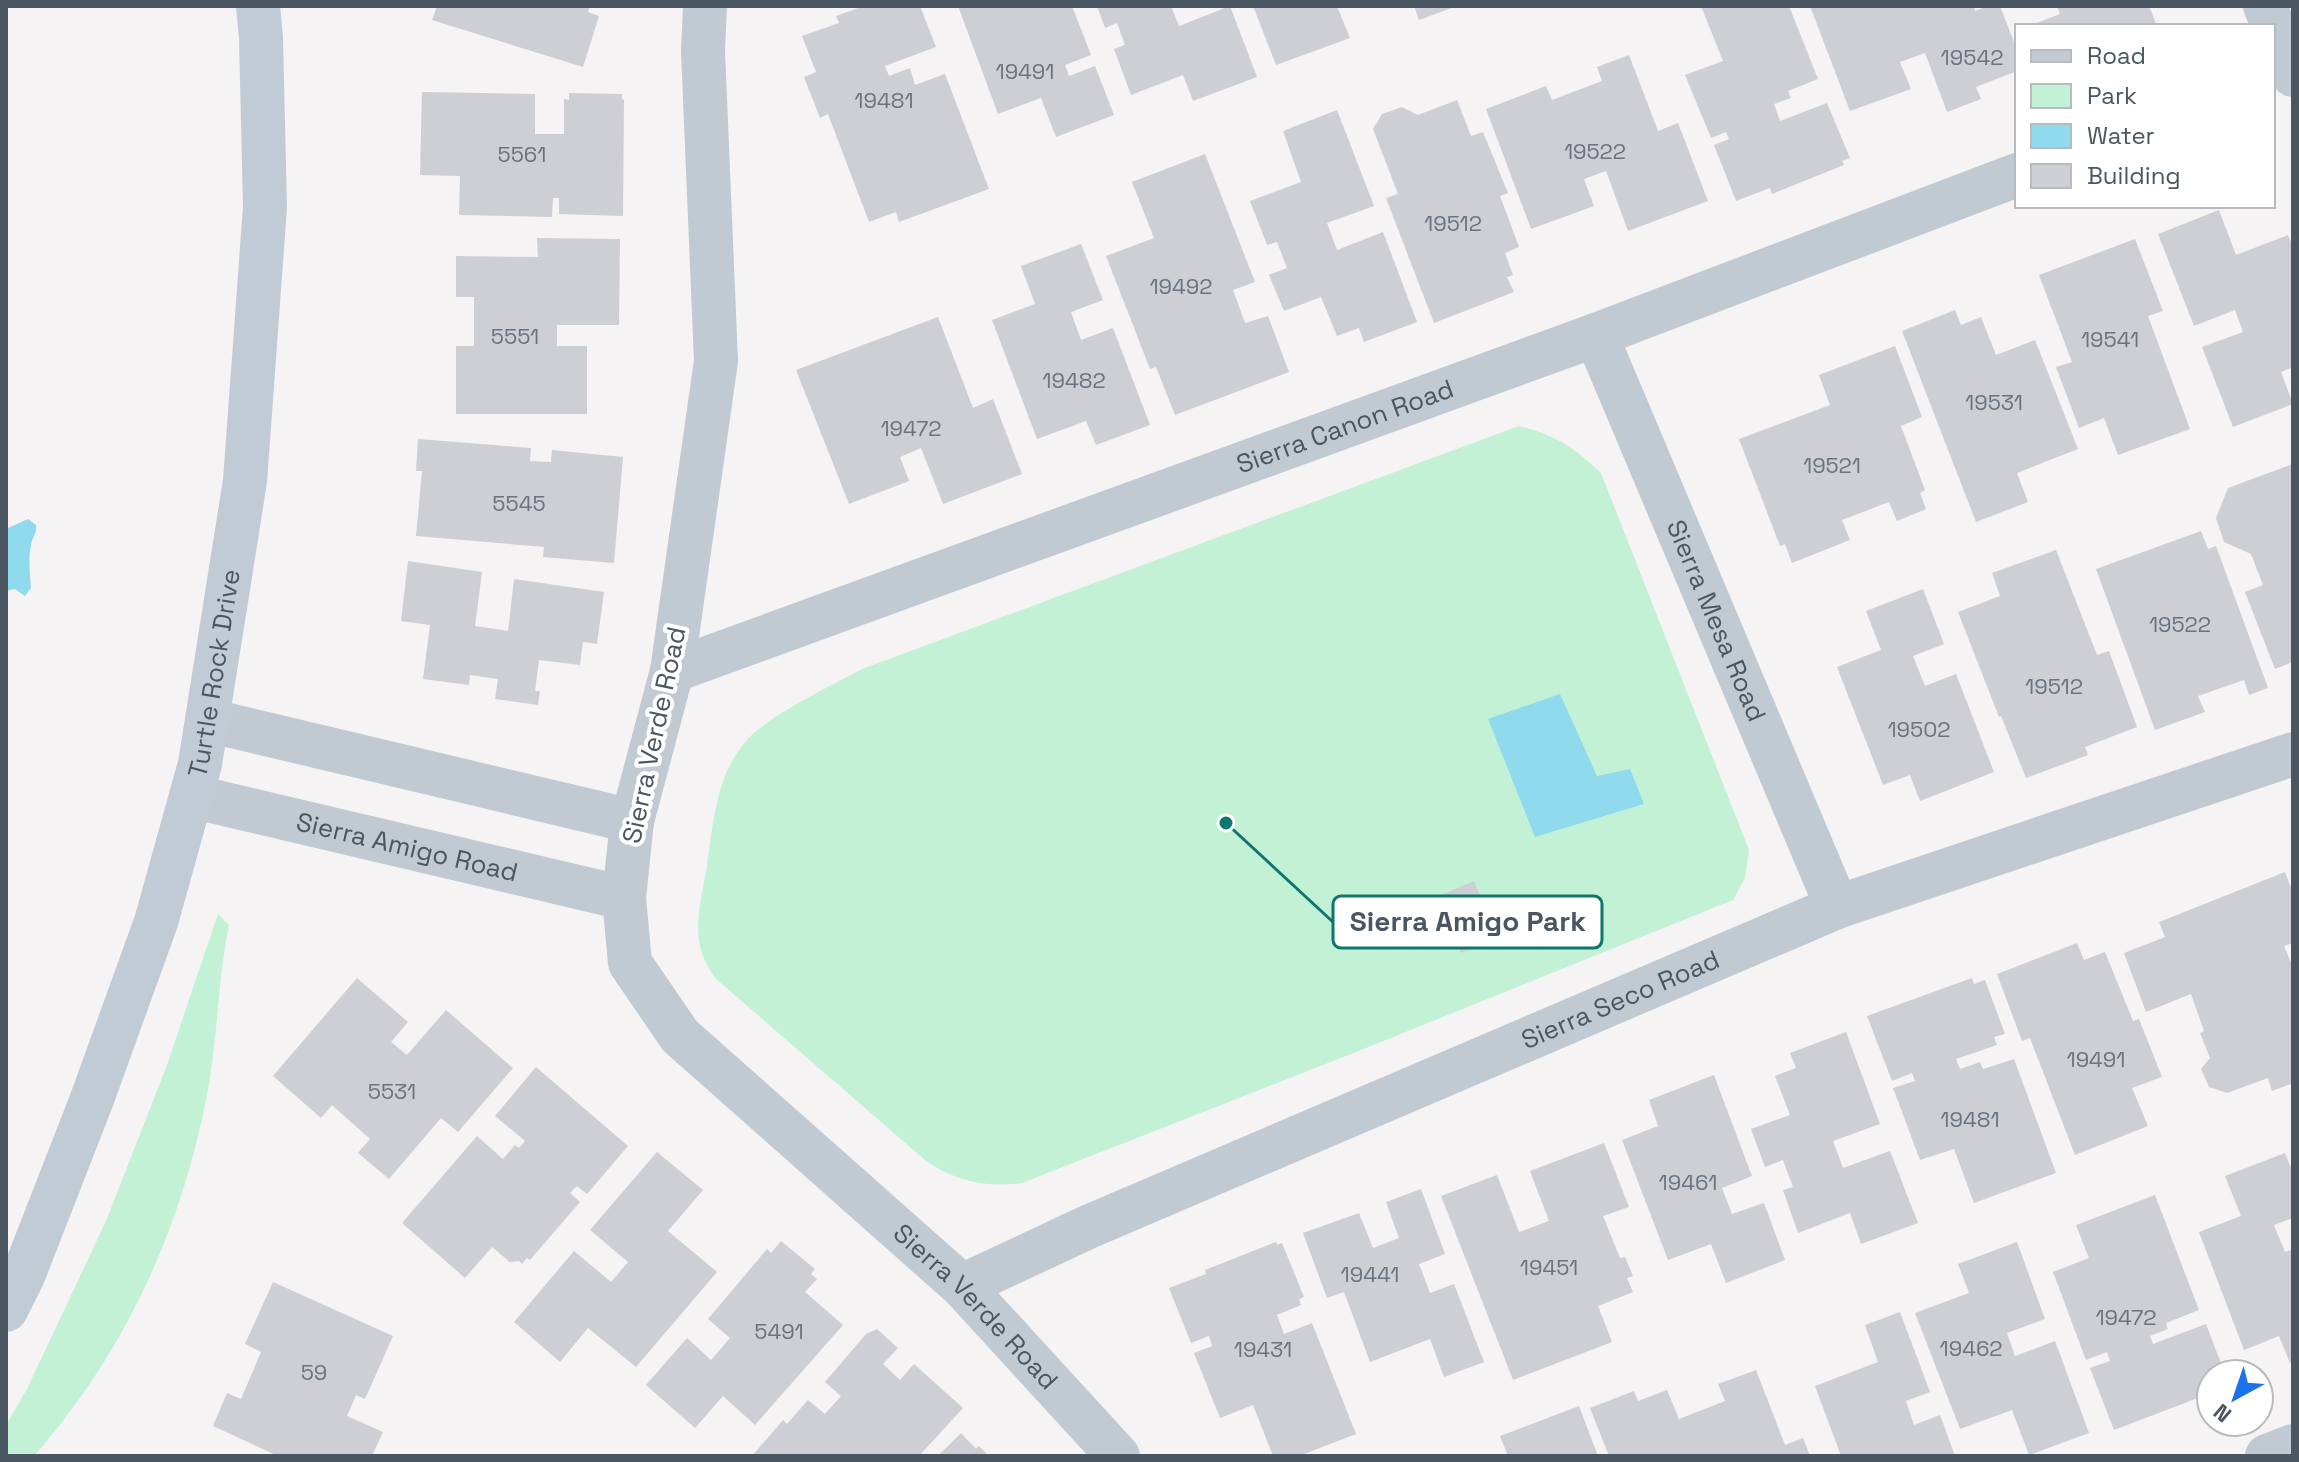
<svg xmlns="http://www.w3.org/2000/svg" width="2299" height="1462" font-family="'Space Grotesk',sans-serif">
  <rect width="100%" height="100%" fill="#f5f3f3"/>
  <path fill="#c3f1d5" d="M1519 426C1555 435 1575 448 1601 473L1749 850 1745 878 1733 900 1356 1052 1022 1183C986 1188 954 1181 925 1160L715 978C707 966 701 955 699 940 696 917 702 894 706 872 713 827 715 775 747 740 769 715 831 686 862 669Z
    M218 914 229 925C217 983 218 1042 206 1100 180 1232 123 1355 34 1456H6V1425L27 1389 106 1221 167 1065Z"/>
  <path fill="#90daee" d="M28 519 36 525C37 534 32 537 31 545 28 560 30 574 31 588L25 596 15 589 6 591V529Z
    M1560 694 1597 776 1630 769 1644 804 1535 837 1488 719Z"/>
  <path fill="#cdcfd5" d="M437 6H590L588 12 599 16 583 67 432 20Z
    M864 6H920L936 47 885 66 889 76 910 68 915 85 945 74 989 189 899 222 896 212 869 222 828 114 820 118 804 77 816 72 802 36 839 23 836 16Z
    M958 6H1072L1091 55 1065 65 1069 76 1095 66 1114 115 1056 137 1041 98 998 114Z
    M1097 6H1171L1179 26 1230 6 1257 77 1193 101 1183 75 1131 95 1114 49 1125 45 1117 23 1105 28Z
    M1253 6H1337L1350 38 1276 65Z
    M1414 6H1457L1419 20Z
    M1701 6H1789L1818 79 1788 91 1791 98 1774 104 1780 121 1827 103 1850 158 1842 161 1844 165 1772 194 1770 188 1736 201 1714 145 1729 139 1726 132 1711 138 1685 75 1723 61Z
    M1810 6H1974L1975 11 1988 6H2000L2017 50V71L1976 87 1981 99 1947 112 1925 53 1900 62 1911 89 1850 111Z
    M2057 6H2149L2157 26H2029L2060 14Z
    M1629 55 1658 131 1678 123 1708 201 1628 231 1606 171 1584 179 1594 206 1531 229 1486 109 1546 86 1552 100 1602 81 1597 67Z
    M422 92 535 94V134H564V99L569 100V93L622 94V99L624 100 623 216 559 214V198H553L552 217 459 215 460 176 420 175Z
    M1457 100 1471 136 1483 132 1508 193 1500 196 1519 247 1505 253 1513 275 1507 277 1514 292 1434 323 1386 198 1398 194 1373 129 1382 114 1402 107 1418 115Z
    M1337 110 1374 206 1327 223 1337 250 1383 232 1417 322 1364 342 1359 328 1337 336 1321 297 1284 311 1269 275 1287 268 1277 242 1267 245 1250 201 1301 182 1283 131Z
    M1205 154 1255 282 1233 290 1245 323 1268 316 1289 372 1175 415 1156 367 1150 369 1106 256 1154 238 1132 182Z
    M2219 210 2236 255 2288 235 2293 247V367L2281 372 2293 404 2233 427 2202 347 2243 332 2235 310 2194 326 2158 234Z
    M537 238 620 239 619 325H557V346H587V414H456V346H474V297H456V256L538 257Z
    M2135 239 2163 311 2148 316 2190 429 2118 455 2104 418 2079 428 2056 367 2072 362 2039 275Z
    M1081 244 1103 300 1071 312 1081 340 1113 328 1150 425 1096 445 1086 421 1037 439 992 320 1035 304 1021 266Z
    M1955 310 1961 325 1981 317 1996 355 2035 340 2078 449 2017 473 2028 502 1976 522 1902 331Z
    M938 317 973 408 993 399 1022 474 943 504 921 448 900 457 909 481 849 504 796 370Z
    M1895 346 1922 417 1901 426 1925 490 1920 493 1926 509 1897 521 1889 502 1842 520 1850 540 1792 563 1785 544 1780 546 1739 439 1830 405 1819 375Z
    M418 439 531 448 530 461 551 462 552 450 623 457 614 563 543 557 544 547 416 536 422 471H416Z
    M2293 464V662L2275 669 2245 592 2263 585 2251 554 2224 542 2216 518 2228 488Z
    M2201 531 2208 549 2216 546 2268 688 2249 695 2244 680 2198 696 2205 712 2155 730 2096 569Z
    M2056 550 2097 655 2109 651 2137 727 2085 747 2088 755 2026 778 2001 716 1999 717 1958 612 2000 596 1992 573Z
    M408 561 482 572 475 626 508 631 514 579 604 592 597 644 583 642 580 665 539 660 535 691H540L538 705 495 699 498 679 470 675 469 685 423 679 430 625 401 621Z
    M1923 589 1944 644 1913 656 1925 686 1956 674 1994 772 1920 801 1910 775 1883 785 1837 667 1881 650 1866 611Z
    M2285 872 2293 893V943L2284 946 2293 967V1083L2272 1091 2268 1078 2227 1093 2209 1087 2201 1069 2210 1058 2200 1033 2204 1031 2191 994 2146 1012 2124 953 2165 937 2159 922Z
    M1474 881 1498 937 1461 953 1437 897Z
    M2077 943 2084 960 2105 952 2133 1021 2139 1019 2162 1077 2132 1088 2148 1126 2075 1155 2030 1038 2022 1041 1997 974Z
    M357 978 408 1022 391 1042 407 1055 446 1010 513 1068 458 1132 441 1118 389 1179 358 1153 370 1139 332 1105 321 1118 273 1076Z
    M1972 978 1974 984 1985 980 2005 1034 1994 1037 1997 1045 1956 1059 1960 1069 1980 1062 1983 1069 2014 1059 2056 1173 1974 1203 1954 1149 1920 1160 1893 1088 1915 1081 1912 1073 1892 1081 1867 1016Z
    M1846 1032 1880 1124 1833 1141 1843 1168 1890 1151 1918 1223 1861 1244 1850 1213 1798 1233 1783 1190 1793 1187 1783 1160 1765 1167 1751 1129 1790 1115 1775 1076 1796 1068 1790 1053Z
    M536 1067 628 1146 587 1194 577 1186 570 1193 580 1202 530 1260 527 1258 522 1264 519 1261 510 1262 492 1247 465 1278 402 1223 477 1136 503 1159 515 1145 519 1148 525 1141 495 1116Z
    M1714 1075 1752 1176 1722 1188 1732 1214 1764 1203 1785 1260 1726 1283 1711 1244 1668 1260 1622 1140 1658 1126 1649 1100Z
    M1604 1143 1629 1207 1603 1216 1620 1258 1625 1257 1633 1276 1627 1278 1633 1292 1598 1306 1612 1342 1513 1380 1441 1196 1497 1175 1519 1232 1549 1221 1530 1171Z
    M657 1152 703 1190 668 1231 717 1272 636 1367 588 1328 560 1362 514 1322 574 1251 611 1282 628 1262 590 1230Z
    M2285 1153 2293 1173V1218L2274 1225 2285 1252 2293 1249V1362L2290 1363 2279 1336 2244 1350 2199 1232 2241 1216 2225 1176Z
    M1421 1189 1445 1254 1419 1264 1430 1293 1454 1284 1484 1362 1444 1377 1430 1339 1370 1362 1344 1292 1327 1298 1303 1233 1359 1213 1373 1248 1399 1238 1386 1202Z
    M2155 1195 2199 1310 2166 1323 2168 1329 2150 1336 2153 1344 2206 1324 2225 1374H2211V1393L2114 1430 2090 1368 2110 1361 2107 1352 2086 1360 2053 1272 2089 1258 2076 1225Z
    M781 1241 815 1269 811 1274 817 1279 805 1292 843 1325 755 1425 723 1396 695 1428 646 1385 687 1338 711 1360 730 1338 708 1319 767 1249 771 1253Z
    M1276 1242 1277 1245 1282 1243 1304 1297 1299 1299 1301 1305 1277 1315 1284 1334 1312 1323 1356 1434 1299 1456H1273L1253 1405 1220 1418 1194 1353 1212 1346 1209 1336 1191 1343 1169 1288 1206 1274 1205 1270Z
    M2017 1242 2045 1319 2007 1333 2015 1356 2055 1341 2089 1433 2029 1455 2012 1410 1960 1429 1915 1313 1969 1293 1958 1264Z
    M273 1282 393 1336 365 1399 356 1395 347 1416 383 1432 372 1456H278L213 1426 227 1393 241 1399 261 1352 245 1344Z
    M1900 1312 1930 1392 1906 1401 1914 1425 1940 1415 1955 1456H1841L1815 1386 1878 1362 1865 1325Z
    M877 1329 898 1348 883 1364 900 1380 914 1364 963 1408 919 1456H752L783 1420 787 1424 808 1400 825 1414 841 1396 825 1382 866 1334Z
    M1756 1370 1785 1445 1803 1438 1810 1456H1609L1590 1408 1634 1391 1638 1401 1667 1390 1679 1419 1725 1401 1718 1384Z
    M1579 1406 1598 1456H1508L1500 1436Z
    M961 1433 976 1449 979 1446 989 1456H938Z"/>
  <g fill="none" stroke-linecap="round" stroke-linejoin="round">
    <g stroke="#c1cad2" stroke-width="44">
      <path id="s1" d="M705 6 703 51 716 361 672 671 632 821 624 898 630 963 680 1036 962 1286 1118 1456"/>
      <path d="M2265 6 2293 75"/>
      <path id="s2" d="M1596 335 1837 907"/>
      <path id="s3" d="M672 671 1596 335 2017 175"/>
      <path d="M207 720 632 821"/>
      <path id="s4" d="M191 796 624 898"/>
      <path id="s5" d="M962 1286 1088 1227 1837 907 2293 754"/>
      <path d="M2267 1456 2293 1446"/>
    </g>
    <path stroke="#c1cbd6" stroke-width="44" id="s6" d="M6 1310 23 1276 92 1099 156 922 200 764 245 481 265 207 261 38 258 6"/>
  </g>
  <g text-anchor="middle" stroke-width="8" stroke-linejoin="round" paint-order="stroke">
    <g font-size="22" fill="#6b747e">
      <text x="1972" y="65">19542</text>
      <text x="1025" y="79">19491</text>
      <text x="884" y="108">19481</text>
      <text x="1595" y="159">19522</text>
      <text x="522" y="162">5561</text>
      <text x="1453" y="231">19512</text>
      <text x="1181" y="294">19492</text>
      <text x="515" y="344">5551</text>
      <text x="2110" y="347">19541</text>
      <text x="1074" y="388">19482</text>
      <text x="1994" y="410">19531</text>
      <text x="911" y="436">19472</text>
      <text x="1832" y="473">19521</text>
      <text x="519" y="511">5545</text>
      <text x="2180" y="632">19522</text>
      <text x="2054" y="694">19512</text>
      <text x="1919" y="737">19502</text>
      <text x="2096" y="1067">19491</text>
      <text x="392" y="1099">5531</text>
      <text x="1970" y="1127">19481</text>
      <text x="1688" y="1190">19461</text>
      <text x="1549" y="1275">19451</text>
      <text x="1370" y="1282">19441</text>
      <text x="2126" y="1325">19472</text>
      <text x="779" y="1339">5491</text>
      <text x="1971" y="1356">19462</text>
      <text x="1263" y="1357">19431</text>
      <text x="314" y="1380">59</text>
    </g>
    <g font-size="26" fill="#4a5661" stroke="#fff">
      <text dy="9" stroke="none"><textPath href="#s3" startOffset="716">Sierra Canon Road</textPath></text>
      <text dy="9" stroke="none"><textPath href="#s2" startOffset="310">Sierra Mesa Road</textPath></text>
      <text dy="9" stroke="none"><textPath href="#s6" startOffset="672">Turtle Rock Drive</textPath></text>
      <text transform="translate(654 735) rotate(-78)" y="9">Sierra Verde Road</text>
      <text dy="9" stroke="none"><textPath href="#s4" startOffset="222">Sierra Amigo Road</textPath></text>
      <text dy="9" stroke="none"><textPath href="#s5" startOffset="718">Sierra Seco Road</textPath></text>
      <text dy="9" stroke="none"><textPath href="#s1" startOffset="1456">Sierra Verde Road</textPath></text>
    </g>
  </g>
  <path fill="none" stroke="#0f766e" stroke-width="3" d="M1226 823L1333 922"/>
  <circle fill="#0f766e" stroke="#fff" stroke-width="3" cx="1226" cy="823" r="8"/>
  <rect fill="#fff" stroke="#0f766e" stroke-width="3" x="1333" y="896" width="269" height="52" rx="8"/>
  <g font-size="28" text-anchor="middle" font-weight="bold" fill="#4a5661">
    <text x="1468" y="931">Sierra Amigo Park</text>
  </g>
  <rect width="2299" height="1462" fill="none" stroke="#4a5661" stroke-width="16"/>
  <rect x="2015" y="24" width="260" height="184" fill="#ffffff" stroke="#b7bbc0" stroke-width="2"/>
  <rect x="2031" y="50" width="40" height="12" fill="#c1cbd6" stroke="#b7bbc0" stroke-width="2"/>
  <text x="2087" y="64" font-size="24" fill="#4a5661">Road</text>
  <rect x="2031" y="84" width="40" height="24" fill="#c3f1d5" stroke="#b7bbc0" stroke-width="2"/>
  <text x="2087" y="104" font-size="24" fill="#4a5661">Park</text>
  <rect x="2031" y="124" width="40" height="24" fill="#90daee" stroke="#b7bbc0" stroke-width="2"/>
  <text x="2087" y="144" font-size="24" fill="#4a5661">Water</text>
  <rect x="2031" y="164" width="40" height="24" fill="#cdcfd5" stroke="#b7bbc0" stroke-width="2"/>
  <text x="2087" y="184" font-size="24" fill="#4a5661">Building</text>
  <g transform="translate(2235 1398) rotate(220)"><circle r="38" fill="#ffffff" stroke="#b7bbc0" stroke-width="2"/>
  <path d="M0-6L14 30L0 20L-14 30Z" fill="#1a73e8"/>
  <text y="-12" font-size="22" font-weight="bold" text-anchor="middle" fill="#4a5661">N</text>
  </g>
</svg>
